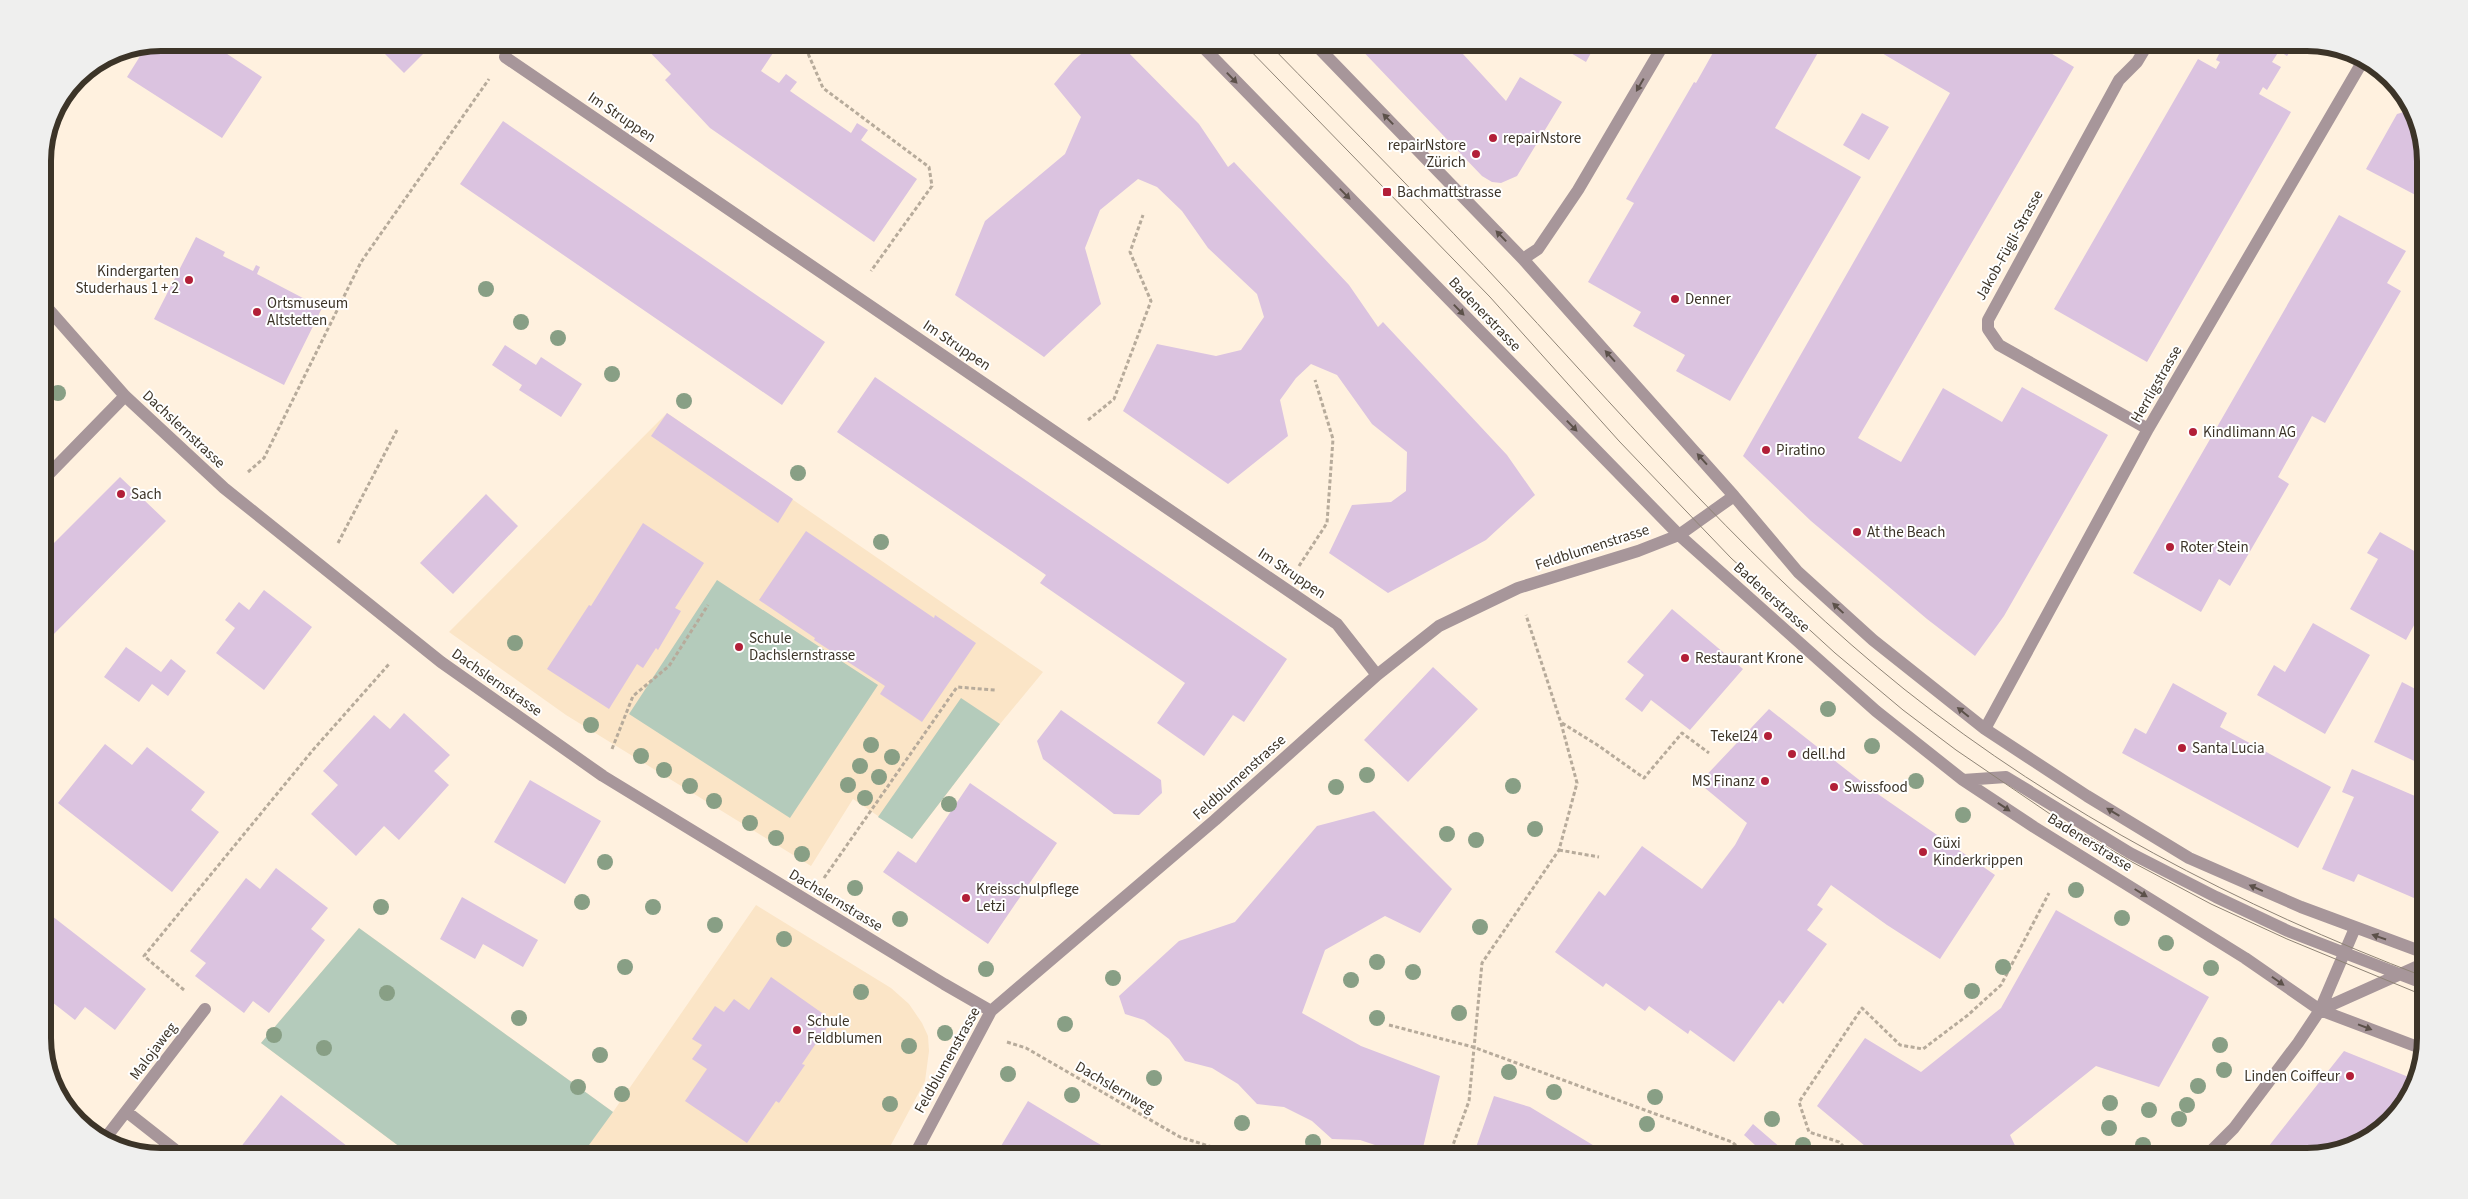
<svg xmlns="http://www.w3.org/2000/svg" width="2468" height="1199" font-family="'Source Sans 3',sans-serif">
  <rect width="100%" height="100%" fill="#fff1df"/>
  <path fill="#fbe5c7" d="M667 413 1043 672 1000 724 912 839 853 799 811 866 566 715 449 632Z
    M756 905 891 988 909 1004 922 1023 928 1036 929 1051 925 1081 885 1156H412L261 1043 359 928 613 1112Z"/>
  <path fill="#b4cbbb" d="M717 580 878 685 790 818 629 714Z
    M961 698 1000 724 912 839 878 817Z
    M359 928 613 1112 581 1156H412L261 1043Z"/>
  <path fill="#dbc3e0" d="M161 42H209L262 77 222 138 127 77 147 45Z
    M373 42H435L404 73Z
    M640 42H764L775 50 761 71 779 83 786 74 797 82 790 91 851 133 857 123 868 130 861 140 917 179 874 242 710 128 665 80 671 74Z
    M1004 42H1021L1014 51Z
    M1095 42H1118L1199 124 1228 167 1234 162 1349 285 1378 327 1383 322 1507 455 1535 495 1486 540 1388 593 1329 553 1352 505 1391 502 1406 491 1407 452 1372 424 1337 375 1311 364 1296 378 1280 400 1288 436 1228 484 1123 411 1157 344 1216 356 1241 350 1264 317 1257 294 1208 248 1182 211 1157 187 1138 179 1100 210 1085 248 1101 304 1044 357 955 295 985 221 1065 154 1081 117 1054 84 1073 61Z
    M1354 42H1452L1506 101 1520 77 1562 102 1517 176 1501 183 1492 182 1482 176Z
    M1552 42H1597L1586 62Z
    M1719 42H1824L1775 128 1861 177 1730 401 1676 371 1685 355 1633 326 1641 312 1588 282 1634 203 1626 199 1694 82 1696 83Z
    M1863 42H2032L2074 67 1858 438 1901 462 1943 388 2002 422 2022 387 2108 435 2004 616 1975 656 1927 619 1811 521 1743 456 1950 93Z
    M2225 42H2271L2289 53 2287 56 2279 51 2272 62 2281 67 2267 90 2263 87 2259 94 2291 112 2147 362 2054 309 2198 59 2216 69 2220 62 2216 60Z
    M2411 110 2425 153V200L2366 169 2397 114Z
    M1862 113 1889 127 1869 160 1843 145Z
    M503 121 825 342 782 405 460 184Z
    M2339 215 2406 251 2387 283 2401 291 2325 423 2312 416 2278 477 2289 484 2230 586 2219 579 2201 612 2133 573Z
    M196 237 225 252 223 256 253 271 256 265 260 267 257 274 322 308 284 385 154 319Z
    M505 345 536 365 541 357 582 384 561 417 519 390 522 385 492 365Z
    M875 377 1287 659 1244 722 1233 715 1204 756 1157 723 1185 683 1040 583 1046 575 837 432Z
    M667 413 793 499 778 523 651 436Z
    M120 477 166 521 43 645V554Z
    M486 494 518 526 453 594 420 563Z
    M643 523 704 563 675 608 681 611 658 650 656 648 643 668 637 664 609 709 547 669 589 605 591 606Z
    M806 531 934 618 935 615 976 643 922 722 880 694 885 686 814 640 815 638 759 600Z
    M2380 532 2425 557V605L2406 640 2350 609 2378 559 2367 553Z
    M264 590 312 627 264 690 216 653 235 628 225 620 239 602 249 610Z
    M1672 609 1743 669 1690 730 1651 700 1642 712 1625 699 1644 675 1627 662Z
    M2313 623 2370 655 2325 734 2257 695 2274 665 2285 672Z
    M126 647 161 672 171 659 186 671 168 696 152 684 139 702 104 677Z
    M1433 667 1478 709 1408 782 1364 740Z
    M2402 682 2425 694V766L2374 742Z
    M2173 683 2227 713 2220 727 2331 787 2298 848 2122 753 2135 728 2146 734Z
    M1769 709 1872 790 1995 875 1940 959 1887 925 1831 885 1817 905 1823 909 1807 930 1827 944 1783 1004 1779 1000 1734 1062 1690 1030 1688 1034 1649 1006 1645 1011 1606 983 1603 987 1555 952 1599 891 1605 896 1642 846 1702 889 1735 845 1747 823 1699 783Z
    M1061 710 1161 780 1162 793 1139 815 1114 814 1043 759 1037 741Z
    M404 713 450 755 434 771 449 785 399 840 384 826 356 856 311 814 338 785 323 771 374 715 390 729Z
    M105 744 132 765 147 747 205 792 191 810 219 832 172 892 58 803Z
    M2352 769 2422 799 2425 792V867L2423 871 2425 872V891L2421 901 2358 874 2354 882 2322 869 2354 797 2342 792Z
    M530 780 601 821 565 884 494 842Z
    M970 783 1057 843 988 944 883 872 898 851 916 863Z
    M1374 811 1452 889 1420 933 1385 916 1325 950 1302 1013 1361 1046 1440 1076 1421 1156H1398L1390 1150 1360 1140 1332 1139 1312 1121 1284 1107 1257 1104 1238 1084 1212 1068 1185 1061 1169 1039 1144 1020 1125 1014 1119 996 1179 941 1235 922 1317 826Z
    M276 868 328 908 311 929 325 940 269 1013 253 1001 244 1013 195 976 206 963 190 951 246 878 260 889Z
    M462 897 538 940 523 967 483 944 475 959 440 939Z
    M43 909 146 989 115 1030 85 1007 75 1020 43 995 52 981 43 974Z
    M2056 910 2209 997 2159 1087 2096 1066 2010 1135 2020 1156H1877L1817 1106 1865 1038 1921 1072 2001 1008Z
    M771 977 832 1020 802 1064 805 1065 779 1103 776 1101 747 1143 685 1101 707 1069 692 1059 702 1045 692 1039 715 1006 724 1012 734 999 749 1010Z
    M2344 1051 2416 1080 2413 1090 2373 1137 2307 1156H2261Z
    M281 1095 356 1153 361 1156H251L240 1148Z
    M1494 1096 1530 1107 1611 1156H1473Z
    M1028 1101 1094 1141 1121 1156H995Z
    M1753 1124 1790 1156H1767L1744 1135Z"/>
  <g fill="none" stroke-linecap="round" stroke-linejoin="round">
    <path stroke="#b7ab9b" stroke-width="3" stroke-dasharray="4 2.5" stroke-linecap="butt" d="M803 42 823 88 929 167 932 186 871 271
      M1088 420 1114 399 1151 301 1130 252 1143 215
      M248 472 264 458 361 262 489 79
      M338 543 397 430
      M1299 566 1327 523 1333 439 1315 380
      M1562 723 1599 746 1644 778 1682 733 1709 753
      M612 749 633 696 669 666 708 605
      M1559 850 1599 857
      M824 878 957 687 995 690
      M184 990 144 956 313 750 390 663
      M1389 1025 1473 1047 1732 1142 1748 1156
      M1007 1042 1026 1048 1180 1137 1241 1156
      M1449 1156 1469 1101 1482 963 1559 850 1577 783 1561 723 1526 615
      M1853 1156 1839 1142 1809 1132 1799 1102 1862 1008 1900 1045 1923 1049 1968 1015 2001 985 2049 893"/>
    <path stroke="#a7969a" stroke-width="12" d="M1198 42 1679 535 1876 711 1963 780 2034 827 2245 958 2320 1010 2423 1049
      M1313 42 1523 259 1734 496 1798 572 1873 640 1985 729 2087 796 2189 858 2301 907 2425 953
      M505 57 1337 624 1377 675
      M1523 259 1538 249 1578 190 1665 42
      M43 303 125 396 224 488 441 662 603 776 944 984 991 1011
      M2148 429 1999 345 1988 329V320L2119 80 2137 62 2149 42
      M43 480 125 396
      M1985 729 2148 429 2364 59
      M1963 780 2006 777 2130 853 2216 897 2288 931 2425 984
      M2320 1010 2425 963
      M127 1112 183 1156
      M104 1140 205 1009
      M914 1156 991 1011 1215 820 1377 675 1439 626 1518 588 1638 551 1679 535 1734 496
      M2206 1156 2234 1128 2298 1043 2320 1010 2355 928"/>
    <path stroke="#8f8476" stroke-width="1" d="M1242 42 1490 297 1619 441 1731 558 1835 653 1903 710 1956 750 2050 814 2132 862 2211 904 2287 939 2425 996
      M1267 42C1350 127 1434 211 1514 298 1639 434 1760 573 1904 689 2061 814 2239 906 2425 977"/>
  </g>
  <g fill="#889f85">
    <circle cx="486" cy="289" r="8"/>
    <circle cx="521" cy="322" r="8"/>
    <circle cx="558" cy="338" r="8"/>
    <circle cx="612" cy="374" r="8"/>
    <circle cx="58" cy="393" r="8"/>
    <circle cx="684" cy="401" r="8"/>
    <circle cx="798" cy="473" r="8"/>
    <circle cx="881" cy="542" r="8"/>
    <circle cx="515" cy="643" r="8"/>
    <circle cx="1828" cy="709" r="8"/>
    <circle cx="591" cy="725" r="8"/>
    <circle cx="871" cy="745" r="8"/>
    <circle cx="1872" cy="746" r="8"/>
    <circle cx="641" cy="756" r="8"/>
    <circle cx="892" cy="757" r="8"/>
    <circle cx="860" cy="766" r="8"/>
    <circle cx="664" cy="770" r="8"/>
    <circle cx="1367" cy="775" r="8"/>
    <circle cx="879" cy="777" r="8"/>
    <circle cx="1916" cy="781" r="8"/>
    <circle cx="848" cy="785" r="8"/>
    <circle cx="690" cy="786" r="8"/>
    <circle cx="1513" cy="786" r="8"/>
    <circle cx="1336" cy="787" r="8"/>
    <circle cx="865" cy="798" r="8"/>
    <circle cx="714" cy="801" r="8"/>
    <circle cx="949" cy="804" r="8"/>
    <circle cx="1963" cy="815" r="8"/>
    <circle cx="750" cy="823" r="8"/>
    <circle cx="1535" cy="829" r="8"/>
    <circle cx="1447" cy="834" r="8"/>
    <circle cx="776" cy="838" r="8"/>
    <circle cx="1476" cy="840" r="8"/>
    <circle cx="802" cy="854" r="8"/>
    <circle cx="605" cy="862" r="8"/>
    <circle cx="855" cy="888" r="8"/>
    <circle cx="2076" cy="890" r="8"/>
    <circle cx="582" cy="902" r="8"/>
    <circle cx="381" cy="907" r="8"/>
    <circle cx="653" cy="907" r="8"/>
    <circle cx="2122" cy="918" r="8"/>
    <circle cx="900" cy="919" r="8"/>
    <circle cx="715" cy="925" r="8"/>
    <circle cx="1480" cy="927" r="8"/>
    <circle cx="784" cy="939" r="8"/>
    <circle cx="2166" cy="943" r="8"/>
    <circle cx="1377" cy="962" r="8"/>
    <circle cx="625" cy="967" r="8"/>
    <circle cx="2003" cy="967" r="8"/>
    <circle cx="2211" cy="968" r="8"/>
    <circle cx="986" cy="969" r="8"/>
    <circle cx="1413" cy="972" r="8"/>
    <circle cx="1113" cy="978" r="8"/>
    <circle cx="1351" cy="980" r="8"/>
    <circle cx="1972" cy="991" r="8"/>
    <circle cx="861" cy="992" r="8"/>
    <circle cx="387" cy="993" r="8"/>
    <circle cx="1459" cy="1013" r="8"/>
    <circle cx="519" cy="1018" r="8"/>
    <circle cx="1377" cy="1018" r="8"/>
    <circle cx="1065" cy="1024" r="8"/>
    <circle cx="945" cy="1033" r="8"/>
    <circle cx="274" cy="1035" r="8"/>
    <circle cx="2220" cy="1045" r="8"/>
    <circle cx="909" cy="1046" r="8"/>
    <circle cx="324" cy="1048" r="8"/>
    <circle cx="600" cy="1055" r="8"/>
    <circle cx="2224" cy="1070" r="8"/>
    <circle cx="1509" cy="1072" r="8"/>
    <circle cx="1008" cy="1074" r="8"/>
    <circle cx="1154" cy="1078" r="8"/>
    <circle cx="2198" cy="1086" r="8"/>
    <circle cx="578" cy="1087" r="8"/>
    <circle cx="1554" cy="1092" r="8"/>
    <circle cx="622" cy="1094" r="8"/>
    <circle cx="1072" cy="1095" r="8"/>
    <circle cx="1655" cy="1097" r="8"/>
    <circle cx="2110" cy="1103" r="8"/>
    <circle cx="890" cy="1104" r="8"/>
    <circle cx="2187" cy="1105" r="8"/>
    <circle cx="2149" cy="1110" r="8"/>
    <circle cx="1772" cy="1119" r="8"/>
    <circle cx="2179" cy="1119" r="8"/>
    <circle cx="1242" cy="1123" r="8"/>
    <circle cx="1647" cy="1124" r="8"/>
    <circle cx="2109" cy="1128" r="8"/>
    <circle cx="1313" cy="1142" r="8"/>
    <circle cx="1803" cy="1145" r="8"/>
    <circle cx="2143" cy="1145" r="8"/>
  </g>
  <defs><path id="oneway-solid" d="M-6-.8H1V-3.2L6.5 0L1 3.2V.8H-6Z" transform="scale(1.25)"/></defs>
  <g fill="#5c514a">
    <use href="#oneway-solid" transform="translate(1232 78) rotate(46)"/>
    <use href="#oneway-solid" transform="translate(1640 85) rotate(120)"/>
    <use href="#oneway-solid" transform="translate(1388 119) rotate(-134)"/>
    <use href="#oneway-solid" transform="translate(1345 194) rotate(46)"/>
    <use href="#oneway-solid" transform="translate(1501 236) rotate(-134)"/>
    <use href="#oneway-solid" transform="translate(1459 310) rotate(46)"/>
    <use href="#oneway-solid" transform="translate(1610 356) rotate(-132)"/>
    <use href="#oneway-solid" transform="translate(1572 426) rotate(46)"/>
    <use href="#oneway-solid" transform="translate(1702 459) rotate(-132)"/>
    <use href="#oneway-solid" transform="translate(1838 608) rotate(-137)"/>
    <use href="#oneway-solid" transform="translate(1963 712) rotate(-141)"/>
    <use href="#oneway-solid" transform="translate(2004 807) rotate(34)"/>
    <use href="#oneway-solid" transform="translate(2113 812) rotate(-149)"/>
    <use href="#oneway-solid" transform="translate(2256 888) rotate(-156)"/>
    <use href="#oneway-solid" transform="translate(2141 893) rotate(32)"/>
    <use href="#oneway-solid" transform="translate(2379 937) rotate(-161)"/>
    <use href="#oneway-solid" transform="translate(2278 981) rotate(35)"/>
    <use href="#oneway-solid" transform="translate(2365 1027) rotate(21)"/>
  </g>
  <g fill="#b21f38" stroke="#fff" stroke-width="2">
    <circle cx="1493" cy="138" r="5"/>
    <circle cx="1476" cy="154" r="5"/>
    <rect x="1382" y="187" width="10" height="10" rx="2.5"/>
    <circle cx="189" cy="280" r="5"/>
    <circle cx="1675" cy="299" r="5"/>
    <circle cx="257" cy="312" r="5"/>
    <circle cx="2193" cy="432" r="5"/>
    <circle cx="1766" cy="450" r="5"/>
    <circle cx="121" cy="494" r="5"/>
    <circle cx="1857" cy="532" r="5"/>
    <circle cx="2170" cy="547" r="5"/>
    <circle cx="739" cy="647" r="5"/>
    <circle cx="1685" cy="658" r="5"/>
    <circle cx="1768" cy="736" r="5"/>
    <circle cx="2182" cy="748" r="5"/>
    <circle cx="1792" cy="754" r="5"/>
    <circle cx="1765" cy="781" r="5"/>
    <circle cx="1834" cy="787" r="5"/>
    <circle cx="1923" cy="852" r="5"/>
    <circle cx="966" cy="898" r="5"/>
    <circle cx="797" cy="1030" r="5"/>
    <circle cx="2350" cy="1076" r="5"/>
  </g>
  <g text-anchor="middle" stroke-width="4" stroke-linejoin="round" paint-order="stroke">
    <g font-size="15" fill="#3c3428" stroke="#fff">
      <text transform="translate(622 117) rotate(34)" y="5">Im Struppen</text>
      <text transform="translate(2009 245) rotate(-61)" y="5">Jakob-Fügli-Strasse</text>
      <text transform="translate(1485 314) rotate(46)" y="5">Badenerstrasse</text>
      <text transform="translate(957 345) rotate(34)" y="5">Im Struppen</text>
      <text transform="translate(2156 384) rotate(-60)" y="5">Herrligstrasse</text>
      <text transform="translate(184 429) rotate(43)" y="5">Dachslernstrasse</text>
      <text transform="translate(1592 547) rotate(-18)" y="5">Feldblumenstrasse</text>
      <text transform="translate(1292 573) rotate(34)" y="5">Im Struppen</text>
      <text transform="translate(1772 597) rotate(42)" y="5">Badenerstrasse</text>
      <text transform="translate(497 682) rotate(35)" y="5">Dachslernstrasse</text>
      <text transform="translate(1239 777) rotate(-42)" y="5">Feldblumenstrasse</text>
      <text transform="translate(2090 842) rotate(32)" y="5">Badenerstrasse</text>
      <text transform="translate(836 900) rotate(31)" y="5">Dachslernstrasse</text>
      <text transform="translate(153 1051) rotate(-53)" y="5">Malojaweg</text>
      <text transform="translate(947 1060) rotate(-61)" y="5">Feldblumenstrasse</text>
      <text transform="translate(1115 1087) rotate(30)" y="5">Dachslernweg</text>
    </g>
    <g font-size="15" fill="#3c3428" stroke="#fff" text-anchor="start">
      <text x="1503" y="143">repairNstore</text>
      <text x="1466" y="150" text-anchor="end">repairNstore<tspan x="1466" dy="17">Zürich</tspan></text>
      <text x="1397" y="197">Bachmattstrasse</text>
      <text x="179" y="276" text-anchor="end">Kindergarten<tspan x="179" dy="17">Studerhaus 1 + 2</tspan></text>
      <text x="1685" y="304">Denner</text>
      <text x="267" y="308">Ortsmuseum<tspan x="267" dy="17">Altstetten</tspan></text>
      <text x="2203" y="437">Kindlimann AG</text>
      <text x="1776" y="455">Piratino</text>
      <text x="131" y="499">Sach</text>
      <text x="1867" y="537">At the Beach</text>
      <text x="2180" y="552">Roter Stein</text>
      <text x="749" y="643">Schule<tspan x="749" dy="17">Dachslernstrasse</tspan></text>
      <text x="1695" y="663">Restaurant Krone</text>
      <text x="1758" y="741" text-anchor="end">Tekel24</text>
      <text x="2192" y="753">Santa Lucia</text>
      <text x="1802" y="759">dell.hd</text>
      <text x="1755" y="786" text-anchor="end">MS Finanz</text>
      <text x="1844" y="792">Swissfood</text>
      <text x="1933" y="848">Güxi<tspan x="1933" dy="17">Kinderkrippen</tspan></text>
      <text x="976" y="894">Kreisschulpflege<tspan x="976" dy="17">Letzi</tspan></text>
      <text x="807" y="1026">Schule<tspan x="807" dy="17">Feldblumen</tspan></text>
      <text x="2340" y="1081" text-anchor="end">Linden Coiffeur</text>
    </g>
  </g>
  <path d="M0 0H2468V1199H0ZM161 51H2307A110 110 0 0 1 2417 161V1038A110 110 0 0 1 2307 1148H161A110 110 0 0 1 51 1038V161A110 110 0 0 1 161 51Z" fill="#efefee" fill-rule="evenodd"/>
  <path fill="none" stroke="#3c3428" stroke-width="6" d="M161 51H2307A110 110 0 0 1 2417 161V1038A110 110 0 0 1 2307 1148H161A110 110 0 0 1 51 1038V161A110 110 0 0 1 161 51Z"/>
</svg>
